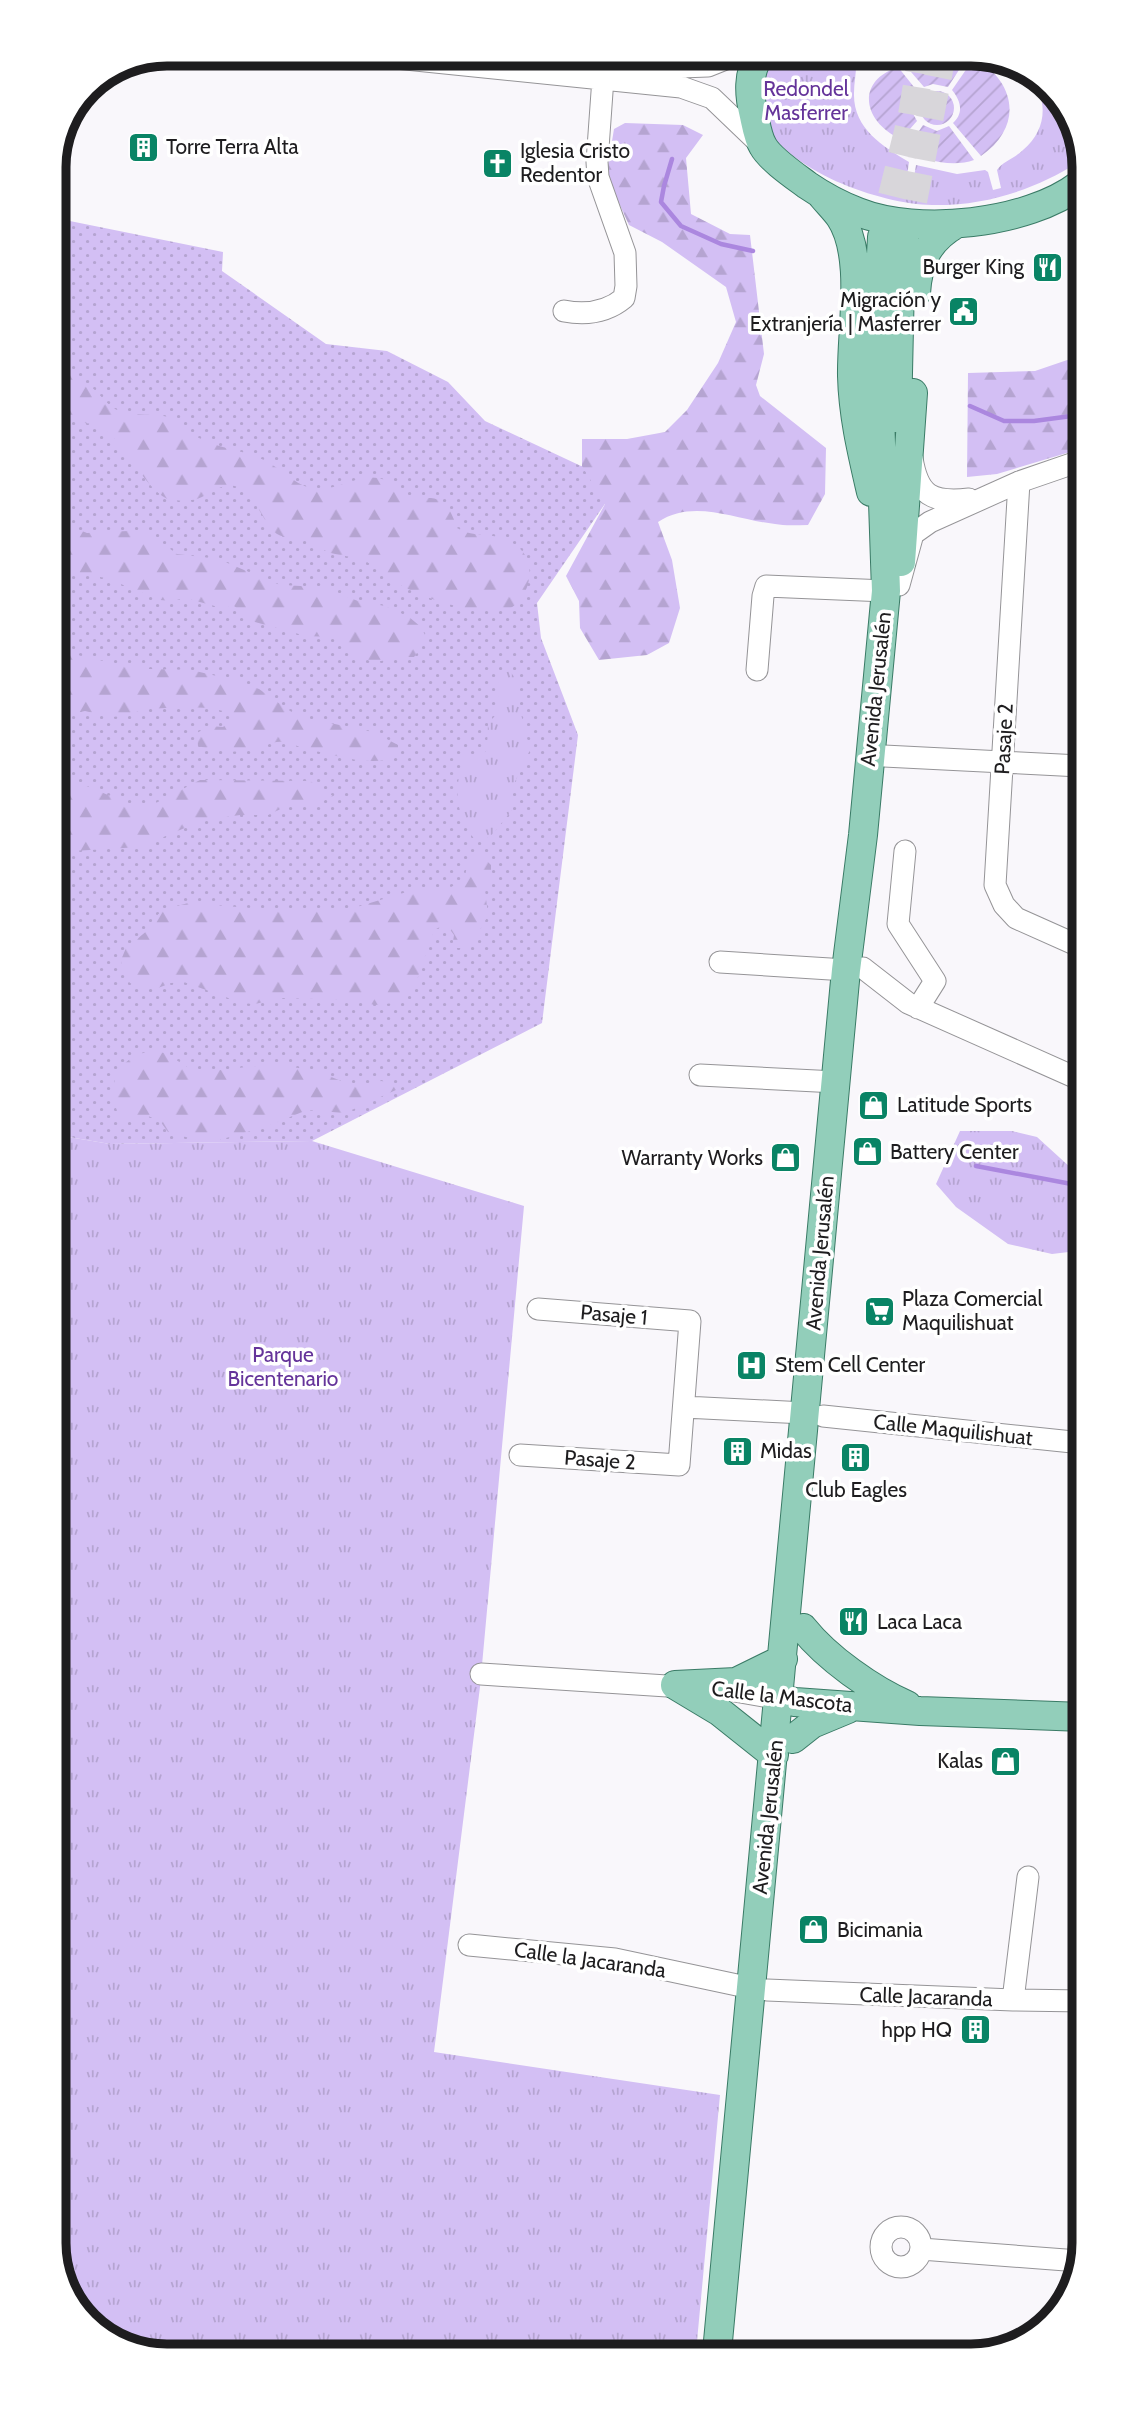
<svg xmlns="http://www.w3.org/2000/svg" width="1139" height="2410" font-family="Cabin,sans-serif">
  <defs>
    <pattern id="grass-dots" width="8" height="8" patternUnits="userSpaceOnUse" patternTransform="scale(1.75)"><rect width="8" height="8" fill="#d3bff4"/><path d="M2 2h.1M6 6h.1" fill="none" stroke="#b5a4d1" stroke-width="1.8" stroke-linecap="round"/></pattern>
    <pattern id="forest-firs" width="22" height="20" patternUnits="userSpaceOnUse" patternTransform="scale(1.75)"><rect width="22" height="20" fill="#d3bff4"/><path d="M5 1l3.5 6h-7zM16 11l3.5 6h-7z" fill="#b5a4d1"/></pattern>
    <pattern id="park-tufts" width="24" height="20" patternUnits="userSpaceOnUse" patternTransform="scale(1.75)"><rect width="24" height="20" fill="#d3bff4"/><path d="M3 7l-1-3M5 7V3M7 7l1-3M15 17l-1-3M17 17v-4M19 17l1-3" fill="none" stroke="#b5a4d1"/></pattern>
    <pattern id="garden-furrows" width="10" height="10" patternUnits="userSpaceOnUse" patternTransform="scale(1.75)"><rect width="10" height="10" fill="#d3bff4"/><path d="M-1 1l2-2M0 10L10 0M9 11l2-2" fill="none" stroke="#b5a4d1"/></pattern>
  </defs>
  <rect width="100%" height="100%" fill="#f9f7fb"/>
  <path fill="url(#grass-dots)" d="M55 218 223 252 222 271 326 344 387 351 448 382 485 421 581 466 607 463 622 479 537 603 541 638 578 735 542 1023 312 1141 110 1144 57 1135Z"/>
  <path fill="url(#forest-firs)" d="M625 123 683 125 703 135 686 158 691 214 730 234 750 235 764 354 756 385 760 396 826 448 825 494 808 525C797 525 785 526 775 524 736 520 694 498 658 522L672 560 680 608 669 643 647 655 599 660 580 628 579 601 566 576 605 504 582 466V439H627L665 432 687 410 718 363 736 322 726 287 662 242 629 225 608 179V165L614 129Z
    M1079 356 1080 449 997 474 967 477 968 373 1035 371Z
    M55 366C70 371 84 380 96 391 102 397 107 404 115 409 130 417 152 413 168 417 180 421 187 432 199 438 220 449 243 450 264 460 280 468 293 483 310 488 333 494 355 474 378 478 392 480 398 492 410 496 416 499 425 498 431 498 447 499 453 516 457 528 470 536 479 533 493 536 518 541 535 556 528 584 525 595 516 608 505 610 477 616 427 599 402 586 390 579 379 569 367 562 355 555 339 557 326 551 318 547 312 541 303 539 294 537 285 539 277 534 266 527 254 497 246 491 225 477 214 493 197 499 190 501 178 501 171 500 148 495 124 441 102 428 92 421 68 423 55 419Z
    M55 510 64 524 87 533 128 531 142 533 154 537 177 554 218 559 280 585 321 587 358 601 385 606 409 617 421 627 427 639 414 657H401L376 662 363 659 332 637 306 636 255 622 234 606 222 608 185 598 172 601 160 600 106 578 82 574 71 567 65 557 56 550Z
    M56 649 92 659 149 669 191 670 234 680 259 689 293 713 306 718 373 732 398 745V757C368 768 333 754 303 748 296 746 290 742 282 742 273 741 266 746 257 749 239 753 216 752 198 746L197 733 209 726 223 727 233 719 223 711 210 708 184 707 147 709 122 716 110 717 85 711 56 717Z
    M56 778 77 782 127 803 154 804 200 780 310 781 333 796 319 803 287 806 268 815H240L212 819 187 827 140 847 56 852Z
    M469 856H482L491 865V877L485 890 488 915 482 927 466 948H452L454 935 446 924 434 930 417 980 402 1002 375 1005 352 1000 281 998 255 1004 242 1003 184 982 171 983 158 988H143L130 983 122 972 121 960 126 948 148 930 153 919 163 910 188 903 286 911 350 909 420 888 445 890 455 885 465 876Z
    M152 1051 165 1053 189 1068 202 1072 275 1064 316 1071 354 1086 381 1081 407 1085 345 1113 307 1110 268 1126 219 1140 193 1139 168 1132 160 1121 148 1116 136 1121H122C104 1090 114 1057 152 1051Z"/>
  <path fill="url(#park-tufts)" d="M775 54H855C858 67 854 80 854 93 853 128 882 146 909 162L907 176 914 177 916 165 957 174 985 170 988 172 993 190 1001 188 997 170C1003 161 1015 158 1023 150 1048 129 1049 97 1027 73L1041 78 1079 130V162C1034 190 986 206 932 205 880 204 785 171 762 119 759 113 762 101 763 93 764 76 763 68 775 54Z
    M508 669 520 684 518 702 530 750 513 786V809L490 837 476 842C453 806 455 795 463 755L480 757 487 750 488 724 499 711V677Z
    M960 1131H1012L1037 1137 1082 1178V1253L1077 1251 1052 1254 1008 1244 956 1207 936 1184Z
    M57 1135 110 1144 312 1141 524 1206 480 1687 434 2052 720 2095 696 2352 159 2355 98 2332 60 2280Z"/>
  <path fill="url(#garden-furrows)" d="M927 55 968 56 948 87 933 84 924 87 905 65Z
    M974 58C1017 82 1023 127 981 156L953 123C964 113 961 101 952 90Z
    M898 67 918 92 913 99 911 110 917 121 901 139C864 123 854 82 898 67Z
    M920 108a17 17 0 1 1 34 0a17 17 0 1 1-34 0Z
    M923 125 937 131 949 126 974 160C955 167 923 163 909 146Z"/>
  <g fill="none" stroke-linecap="round" stroke-linejoin="round">
    <path stroke="#ab87df" stroke-width="4.5" d="M672 159 664 186 661 202 681 226 721 244 753 251
      M970 406 1004 421H1034L1079 415
      M976 1166 1082 1186"/>
    <path stroke="#d8d6da" stroke-width="28" stroke-dasharray="28 14" stroke-linecap="butt" d="M882 237 912 115 922 55
      M905 242 942 55"/>
    <defs>
      <path id="minor" d="M357 54 681 87 712 98 760 144
        M527 54 681 67 708 66 738 54
        M564 311C585 315 606 313 624 298L626 286 625 253 598 177 597 162 603 78
        M912 458C918 496 932 503 969 499
        M1019 482 995 885 1004 905 1016 918 1081 947
        M899 585 913 534 930 522 1019 482 1080 461
        M757 670 763 596 766 586 886 591
        M884 756 1080 766
        M905 851 898 924 935 981 918 1008
        M720 962 846 970
        M863 968 908 1003 1081 1080
        M700 1075 836 1082
        M684 1407 805 1413
        M823 1416 1082 1443
        M520 1455 679 1465 690 1321 538 1309
        M481 1674 729 1690 780 1699
        M469 1945 615 1959 751 1988
        M767 1990 1013 2000 1084 2001
        M1013 2000 1028 1877
        M881 2247a20 20 0 1 1 40 0a20 20 0 1 1-40 0Z
        M921 2249 1079 2261"/>
      <path id="major" d="M760 54C747 74 749 95 754 116 756 125 758 138 763 146 770 159 795 176 807 185 823 196 840 205 858 212 918 236 1028 224 1079 185
        M823 197C828 203 835 210 840 217 866 256 851 330 852 376 853 416 862 453 871 492
        M916 293C918 262 928 240 956 224
        M897 418 900 282 905 242
        M901 562 913 393
        M803 1628C827 1658 872 1690 907 1705
        M675 1685 720 1712 774 1755
        M675 1685 736 1682 783 1659
        M780 1699 795 1702 920 1711 1083 1717
        M793 1739 812 1724 848 1709
        M717 2352 846 970 863 835 886 591 877 325 882 237"/>
    </defs>
    <use href="#minor" stroke="#959497" stroke-width="23"/>
    <use href="#major" stroke="#3a7b66" stroke-width="30"/>
    <use href="#minor" stroke="#fff" stroke-width="21"/>
    <use href="#major" stroke="#92ceba" stroke-width="28"/>
  </g>
  <defs>
    <symbol id="building-square" viewBox="-11 -11 22 22"><rect x="-9" y="-9" width="18" height="18" rx="4" fill="#098465" stroke="#fff"/><path d="M-4-6H4V6H1V3H-1V6H-4ZM-2.5-4.3h1.7v1.8h-1.7ZM.8-4.3h1.7v1.8H.8ZM-2.5-1h1.7V.8h-1.7ZM.8-1h1.7V.8H.8Z" fill="#fff"/></symbol>
    <symbol id="church-square" viewBox="-11 -11 22 22"><rect x="-9" y="-9" width="18" height="18" rx="4" fill="#098465" stroke="#fff"/><path d="M-1.2-6h2.4v3.5h3.3v2.4h-3.3V6h-2.4V-.1h-3.3v-2.4h3.3Z" fill="#fff"/></symbol>
    <symbol id="restaurant-square" viewBox="-11 -11 22 22"><rect x="-9" y="-9" width="18" height="18" rx="4" fill="#098465" stroke="#fff"/><path d="M-5-6h1v4h1v-4h1v4h1v-4h1v5L-1.5 .5V6h-2V.5L-5-1ZM5-6V6H3V1.5H1.5Q1.5-4 5-6Z" fill="#fff"/></symbol>
    <symbol id="civic-square" viewBox="-11 -11 22 22"><rect x="-9" y="-9" width="18" height="18" rx="4" fill="#098465" stroke="#fff"/><path d="M-.6-6.5H3V-4.5H.6V-3L4-1V1h2V6H-6V1h2V-1L-.6-3ZM-1.2 2.5V6h2.4V2.5Z" fill="#fff"/></symbol>
    <symbol id="shop-square" viewBox="-11 -11 22 22"><rect x="-9" y="-9" width="18" height="18" rx="4" fill="#098465" stroke="#fff"/><path d="M-5-2.5h2.3a2.7 3.5 0 0 1 5.4 0H5L5.5 6h-11ZM-1.5-2.5h3a1.5 2.3 0 0 0-3 0Z" fill="#fff"/></symbol>
    <symbol id="supermarket-square" viewBox="-11 -11 22 22"><rect x="-9" y="-9" width="18" height="18" rx="4" fill="#098465" stroke="#fff"/><path d="M-6-5.5h2.5l.6 2H6L4.5 2H-2.5L-4.4-4H-6ZM-1.5 3.2a1.3 1.3 0 1 0 .1 0ZM3 3.2a1.3 1.3 0 1 0 .1 0Z" fill="#fff"/></symbol>
    <symbol id="hospital-square" viewBox="-11 -11 22 22"><rect x="-9" y="-9" width="18" height="18" rx="4" fill="#098465" stroke="#fff"/><path d="M-5-5h3v3.5h4V-5h3V5h-3V1.5h-4V5h-3Z" fill="#fff"/></symbol>
  </defs>
  <g fill-rule="evenodd">
    <use href="#building-square" x="126" y="130" width="35" height="35"/>
    <use href="#church-square" x="480" y="146" width="35" height="35"/>
    <use href="#restaurant-square" x="1030" y="250" width="35" height="35"/>
    <use href="#civic-square" x="946" y="294" width="35" height="35"/>
    <use href="#shop-square" x="856" y="1088" width="35" height="35"/>
    <use href="#shop-square" x="850" y="1134" width="35" height="35"/>
    <use href="#shop-square" x="768" y="1140" width="35" height="35"/>
    <use href="#supermarket-square" x="862" y="1294" width="35" height="35"/>
    <use href="#hospital-square" x="734" y="1348" width="35" height="35"/>
    <use href="#building-square" x="720" y="1434" width="35" height="35"/>
    <use href="#building-square" x="838" y="1440" width="35" height="35"/>
    <use href="#restaurant-square" x="836" y="1604" width="35" height="35"/>
    <use href="#shop-square" x="988" y="1744" width="35" height="35"/>
    <use href="#shop-square" x="796" y="1912" width="35" height="35"/>
    <use href="#building-square" x="958" y="2012" width="35" height="35"/>
  </g>
  <g text-anchor="middle" stroke-width="7" stroke-linejoin="round" paint-order="stroke">
    <g font-size="21" fill="#65349a" stroke="#fff">
      <text x="806" y="96">Redondel<tspan x="806" dy="24">Masferrer</tspan></text>
      <text x="283" y="1362">Parque<tspan x="283" dy="24">Bicentenario</tspan></text>
    </g>
    <g font-size="21" fill="#1e1d1f" stroke="#fff" text-anchor="start">
      <text x="166" y="154">Torre Terra Alta</text>
      <text x="520" y="158">Iglesia Cristo<tspan x="520" dy="24">Redentor</tspan></text>
      <text x="1024" y="274" text-anchor="end">Burger King</text>
      <text x="941" y="307" text-anchor="end">Migración y<tspan x="941" dy="24">Extranjería | Masferrer</tspan></text>
      <text x="897" y="1112">Latitude Sports</text>
      <text x="890" y="1159">Battery Center</text>
      <text x="763" y="1165" text-anchor="end">Warranty Works</text>
      <text x="902" y="1306">Plaza Comercial<tspan x="902" dy="24">Maquilishuat</tspan></text>
      <text x="775" y="1372">Stem Cell Center</text>
      <text x="760" y="1458">Midas</text>
      <text x="856" y="1497" text-anchor="middle">Club Eagles</text>
      <text x="877" y="1629">Laca Laca</text>
      <text x="983" y="1768" text-anchor="end">Kalas</text>
      <text x="837" y="1937">Bicimania</text>
      <text x="952" y="2037" text-anchor="end">hpp HQ</text>
    </g>
    <g font-size="21" fill="#1e1d1f" stroke="#fff">
      <text transform="translate(876 689) rotate(-84)" y="7">Avenida Jerusalén</text>
      <text transform="translate(1004 739) rotate(-87)" y="7">Pasaje 2</text>
      <text transform="translate(820 1253) rotate(-85)" y="7">Avenida Jerusalén</text>
      <text transform="translate(614 1315) rotate(5)" y="7">Pasaje 1</text>
      <text transform="translate(953 1430) rotate(6)" y="7">Calle Maquilishuat</text>
      <text transform="translate(600 1460) rotate(4)" y="7">Pasaje 2</text>
      <text transform="translate(782 1697) rotate(7)" y="7">Calle la Mascota</text>
      <text transform="translate(768 1817) rotate(-84)" y="7">Avenida Jerusalén</text>
      <text transform="translate(590 1960) rotate(8)" y="7">Calle la Jacaranda</text>
      <text transform="translate(926 1997) rotate(2)" y="7">Calle Jacaranda</text>
    </g>
  </g>
  <path d="M0 0H1139V2410H0ZM167 66H971A101 101 0 0 1 1072 167V2243A101 101 0 0 1 971 2344H167A101 101 0 0 1 66 2243V167A101 101 0 0 1 167 66Z" fill="#fff" fill-rule="evenodd"/>
  <path fill="none" stroke="#1e1d1f" stroke-width="9" d="M167 66H971A101 101 0 0 1 1072 167V2243A101 101 0 0 1 971 2344H167A101 101 0 0 1 66 2243V167A101 101 0 0 1 167 66Z"/>
</svg>
